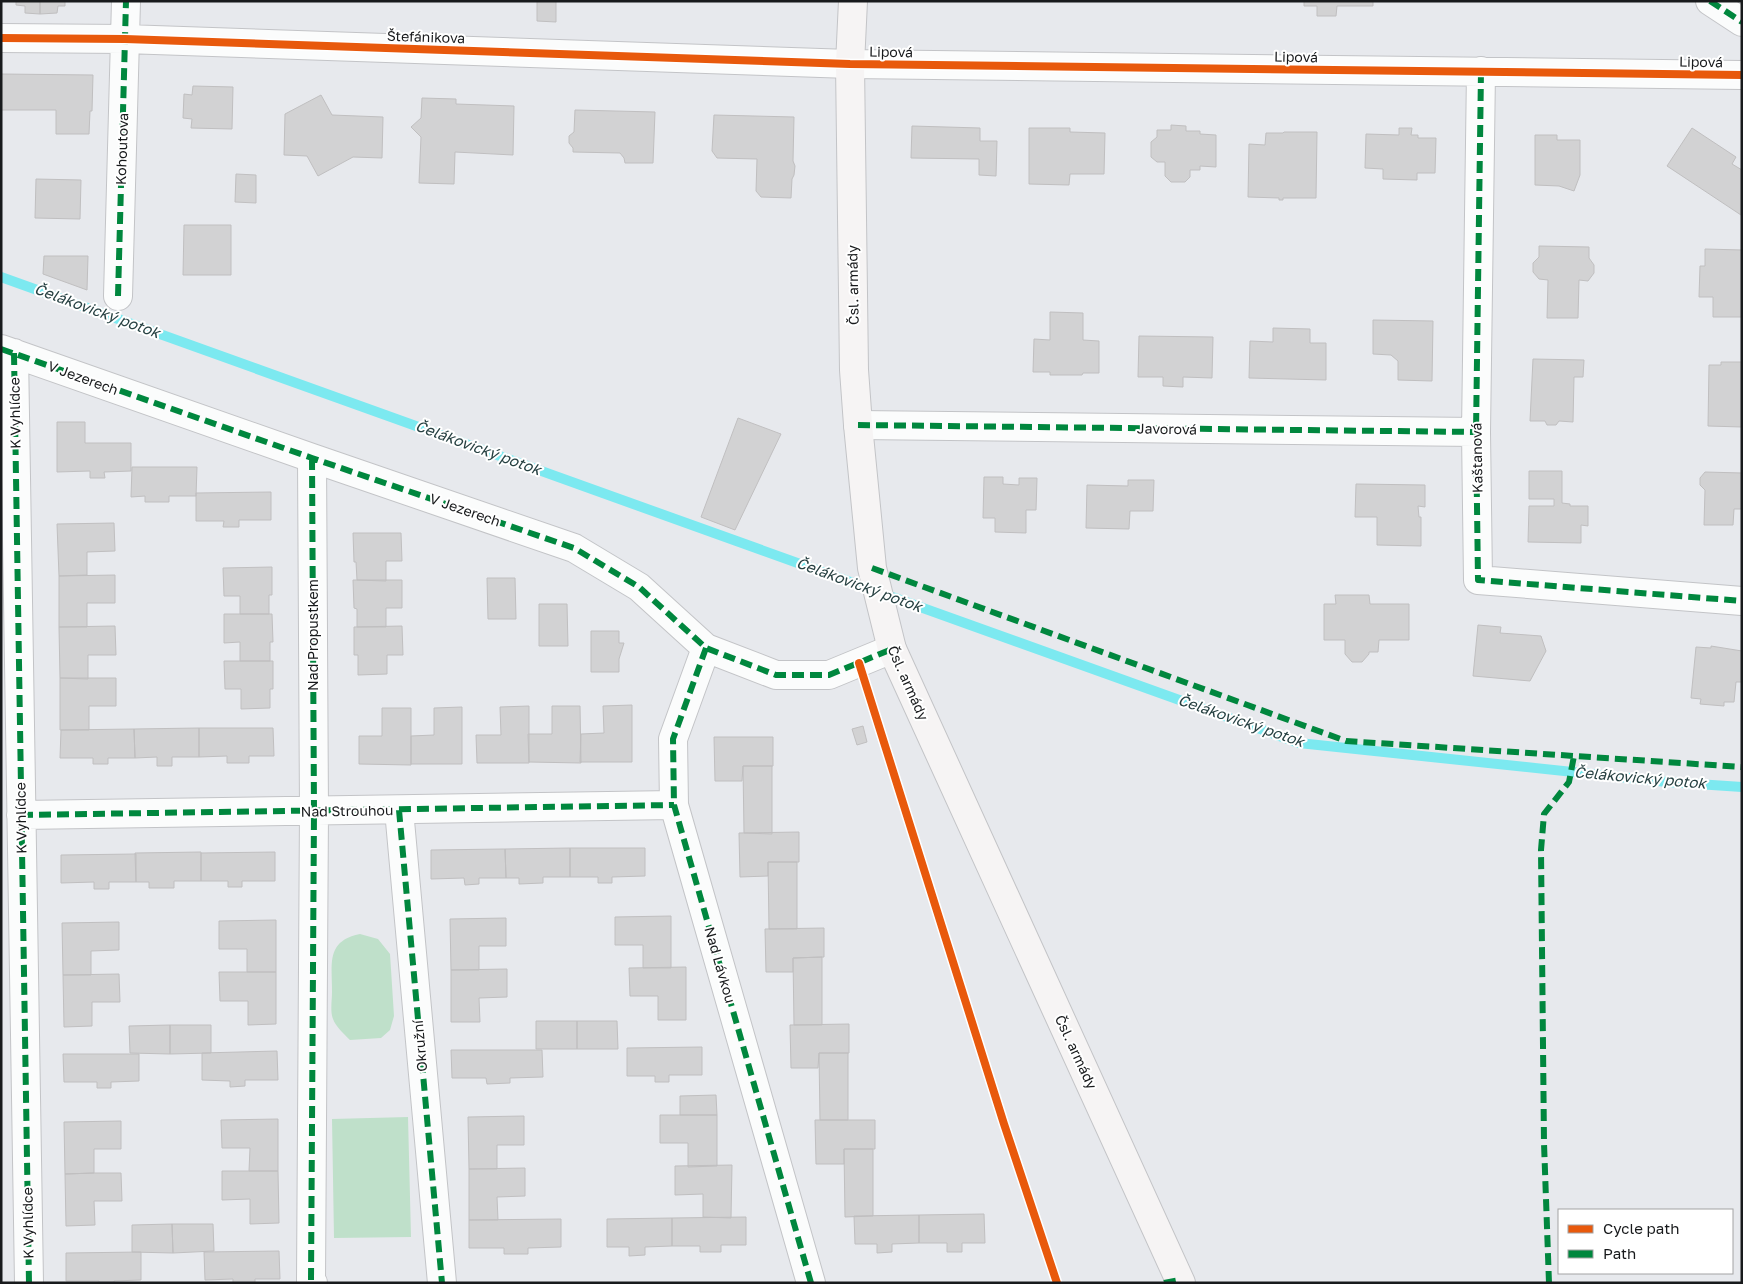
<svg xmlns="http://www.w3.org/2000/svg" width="1743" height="1284" font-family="'Golos Text',sans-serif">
  <rect width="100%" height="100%" fill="#e7e9ed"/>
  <path fill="#bfe0ca" d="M360 934 378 939 390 954 394 1016 390 1030 381 1038 350 1040C344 1034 336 1027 333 1019 330 1012 332 1000 332 992 332 963 326 941 360 934Z
    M408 1117 411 1237 334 1238 332 1119Z"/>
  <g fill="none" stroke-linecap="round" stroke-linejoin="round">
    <path stroke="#7ce9f0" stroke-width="10" d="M1 277 1299 743 1667 782 1742 787"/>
  </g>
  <path fill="#d2d2d3" stroke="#c0bfc0" d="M16 1H40V14L25 13V6L16 5Z
    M40 1H65V6H58L57 13 40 14Z
    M537 1H556V22L537 21Z
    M1304 1H1373V6H1337L1336 16H1317V6H1304Z
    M1 74 93 75 92 111H90L89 134H56V110H1Z
    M193 86 233 87 232 129 191 128 192 119 183 118 184 94 192 95Z
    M321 95 332 115 383 117 382 158 353 157 318 176 307 156 284 155 285 114Z
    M422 98 456 99V104L514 106 513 155 455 152 454 184 419 183 421 137 411 127 421 118Z
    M575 110 655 112 653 163H625L624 158 620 153 573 152V148L569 143V136L574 132Z
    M714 115 794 117 793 161 795 166 794 175 792 179 791 198 761 197 756 191 757 159 717 158 712 151Z
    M1171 125 1186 126V131H1200V134L1216 135V167L1200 166V170H1190V177L1185 182H1171L1165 176V162H1157L1151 157V142L1157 137V130H1171Z
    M912 126 980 128V141H997L996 176 979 175V159L911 158Z
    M1029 128H1070V132L1105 133 1104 174H1070L1069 185 1029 184Z
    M1399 128H1412L1411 135H1418V138H1436L1435 173H1417V180L1383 179V169L1365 168 1366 134 1399 135Z
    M1692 128 1736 157 1732 164 1742 170 1741 215 1667 166Z
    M1284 132H1317L1316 198H1283V200H1279V198L1248 197 1249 144 1265 145 1266 133H1283Z
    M1535 135H1557V140H1580V175L1574 191 1559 186 1535 185Z
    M236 174 256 175V203L235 202Z
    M36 179 81 180 80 219 35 218Z
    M184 225H231V275H183Z
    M1539 246 1589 247V258L1594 265V273L1588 281 1579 280 1578 318H1547L1548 280 1539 279 1533 272V263L1539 257Z
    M1705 249 1742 250V317H1713V297H1699L1700 266H1705Z
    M44 256H88L87 290 43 274Z
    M1050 312 1083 313V340L1099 341V373H1083L1082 375H1050V372H1033L1034 339 1050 340Z
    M1373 320 1433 321 1432 381 1398 380V361L1391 355 1373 354Z
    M1273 328 1310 329V343H1326V380L1249 378 1250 341 1273 342Z
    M1139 336 1213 337 1212 378 1183 377V387L1163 386V377H1138Z
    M1533 359 1584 360 1583 377H1574L1573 422 1559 421 1556 425H1547L1545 421H1530Z
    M1721 362H1742V427L1708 426 1709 365H1721Z
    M738 418 781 434 735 530 701 517Z
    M57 422H85V443H131V471L104 472 105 478H90V471L57 472Z
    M132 467H197L196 496H169V502H145V496L131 497Z
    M1529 471H1562V503L1570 504V506H1588V526L1581 525V543L1528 542 1529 506H1554V499H1529Z
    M1705 472 1742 473V509H1734L1733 525H1704L1705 490 1700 485V478Z
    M984 477H1003V484L1019 485V478H1037L1036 510H1026V533L995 532V518H983Z
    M1128 480H1154L1153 511H1130L1129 529 1086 528 1087 485 1128 486Z
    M1356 484 1425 485V507L1418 506 1419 517H1421V546L1377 545V517H1355Z
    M271 492V520H239V527H223L224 521H196V493Z
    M114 523 115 551 87 552V575L59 576 57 524Z
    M353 533H401L402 561H386V581L357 580 356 562H354Z
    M272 567V595H269V614H240V596H224L223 568Z
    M115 575V603H87V627H59V576Z
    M487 578H515L516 619H488Z
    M353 580H402V608H386V627H357V609L354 608Z
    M1335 595H1369L1370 604H1409V640H1379L1378 652H1369V654L1362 662H1352L1345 654V640H1324V604H1336Z
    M539 604H567L568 646H539Z
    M224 614H272L273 642H270V661H240V642L224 643Z
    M1478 625 1501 627 1500 633 1541 636 1546 651 1530 681 1473 676Z
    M115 626 116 655H88V679L60 678 59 627Z
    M402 626 403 655H387V674L358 675V655H354V627Z
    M591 631H619V643H624L619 659V672H591Z
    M1711 646 1742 651V682H1736L1734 702H1724V706L1700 704 1701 699 1691 698 1696 647 1711 648Z
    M224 661H273V689H270V708L241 709V689H225Z
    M60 678H116V706H89V730H60Z
    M632 705V762H580L581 734 604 733 603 706Z
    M529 706V763H477L476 735H501L500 707Z
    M552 706H580L581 763 529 762 528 734H552Z
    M462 707V764H411V736L434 735V708Z
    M382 708H411V765L359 764V736H382Z
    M863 726 867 742 857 745 852 729Z
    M199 728V757H172V766H157V757L135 758 134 729Z
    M199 728H273L274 756H249V763H227V756L199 757Z
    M134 729 135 758H108V764H93V758H60L61 730Z
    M714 737H773V766H743L742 781H715Z
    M743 766H772V834L744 833Z
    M799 832V862H768V876L740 877 739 833Z
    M570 848H645V876L612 877V883H598V877H570Z
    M570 848V877H543V883L519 884V878H506L505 849Z
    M503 849H505L506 878H479V884L465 885 464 878 431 879V850Z
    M201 852V881H174V888H149V882H136L135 853Z
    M275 852V881H242V887H228V881H201V853Z
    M136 854V882H109V889H94V882L61 883V855Z
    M768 862H797V929H769Z
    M671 916V968H643V945H615V917Z
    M506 918V946H479V970H451L450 919Z
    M276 920V972H247V949H219V921Z
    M119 922V950L91 951V975H63L62 923Z
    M824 928V957L793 958V972H766L765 929Z
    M822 957V1025H794L793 958Z
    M686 967V1020H658V996H630L629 968Z
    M507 969V997L479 998 480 1022H451V970Z
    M219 972H276V1024L248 1025V1001H220Z
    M119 974 120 1002H92V1026L64 1027 63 975Z
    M536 1021H577V1049H536Z
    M577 1021H617L618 1049H577Z
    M849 1024V1053H819L818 1068H791L790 1025Z
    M170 1025H211V1053L170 1054Z
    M170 1025V1054L130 1053 129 1026Z
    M702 1047V1075H669V1082H655V1076H627V1048Z
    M451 1050H542L543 1077 510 1078V1083L487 1084 486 1078H452Z
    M277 1051 278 1080H245V1086L230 1087V1081L202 1080V1053Z
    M819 1053H848V1120H820Z
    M63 1054H139V1081L111 1082V1088H97V1082H64Z
    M716 1095 717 1115H680V1096Z
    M660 1115H717V1166L688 1167V1143H660Z
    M524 1116V1145H497V1169H469L468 1117Z
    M278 1119V1171H249L250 1148H222L221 1120Z
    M815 1120H875V1149H844V1164H816Z
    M121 1121V1149H94V1173L65 1174 64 1122Z
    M844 1149H873V1216L845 1217Z
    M732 1165 731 1218 703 1217V1194L675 1195V1166Z
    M525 1168V1196L497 1197 498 1220H469V1169Z
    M222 1171H278L279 1223 250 1224V1199L222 1200Z
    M94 1173H121L122 1201H94L95 1225 66 1226 65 1174Z
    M984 1214 985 1243H962V1252H947V1243H919V1215Z
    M919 1215V1243L892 1244V1252L877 1253V1244H855L854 1216Z
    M746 1217V1245H721V1252H700V1246H672V1218Z
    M672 1218V1246L645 1247V1255L629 1256V1247H607V1219Z
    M561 1219V1247L528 1248V1254H504V1248H469V1220Z
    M172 1224H213L214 1251 173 1253Z
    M172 1224 173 1253 132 1252V1225Z
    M279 1251 280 1279H255V1283H233V1279L205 1280 204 1252Z
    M141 1252V1280L114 1281V1283H99V1281H66V1253Z"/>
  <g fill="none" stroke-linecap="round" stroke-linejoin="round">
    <defs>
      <path id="street" d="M1710 1 1742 22
        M1 38 125 39 850 64 1742 75
        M1481 71 1476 432 1478 580 1742 601
        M118 296 126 1
        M1 349 312 458 574 548 639 587 706 648 776 675H829L892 649
        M14 353 29 1283
        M858 425 1476 432
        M312 458 314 811 311 1281 313 1283
        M706 648 673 739 674 805 811 1283
        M399 810 442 1283
        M21 815 674 805"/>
      <path id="secondary" d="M853 1 850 64 854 370 858 425 872 568 892 649 1181 1283"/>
    </defs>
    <use href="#street" stroke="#c3c4c7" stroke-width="30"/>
    <use href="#secondary" stroke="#c3c4c7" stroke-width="30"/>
    <use href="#street" stroke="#fbfcfc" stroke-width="28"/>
    <use href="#secondary" stroke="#f6f4f4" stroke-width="28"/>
    <path stroke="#00873e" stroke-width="6" stroke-dasharray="12 6" stroke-linecap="butt" d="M1710 1 1742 22
      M1481 71 1476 432 1478 580 1742 601
      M118 296 126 1
      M1 349 312 458 574 548 639 587 706 648 776 675H829L892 649
      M14 353 29 1283
      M858 425 1476 432
      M312 458 314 811 311 1281 313 1283
      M872 568 1346 741 1742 767
      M706 648 673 739 674 805 811 1283
      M399 810 442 1283
      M21 815 674 805
      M1164 1283 1180 1280
      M1549 1283 1544 1143 1541 850 1544 814 1569 782 1574 756"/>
    <defs>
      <path id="cycleway" d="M1 38 125 39 850 64 1742 75
        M859 663 1004 1124 1057 1283"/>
    </defs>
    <use href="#cycleway" stroke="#fff" stroke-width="11"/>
    <use href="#cycleway" stroke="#e8590c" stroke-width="8"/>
  </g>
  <g text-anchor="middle" stroke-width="4" stroke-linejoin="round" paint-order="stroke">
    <g font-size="14" fill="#181a1c" stroke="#fff">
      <text transform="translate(426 37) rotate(2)" y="5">Štefánikova</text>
      <text transform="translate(891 52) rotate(1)" y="5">Lipová</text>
      <text transform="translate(1296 57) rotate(1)" y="5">Lipová</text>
      <text transform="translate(1701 62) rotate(1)" y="5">Lipová</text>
      <text transform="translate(122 149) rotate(-88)" y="5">Kohoutova</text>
      <text transform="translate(853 285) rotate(-91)" y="5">Čsl. armády</text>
      <text transform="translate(83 378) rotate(20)" y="5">V Jezerech</text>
      <text transform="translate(15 413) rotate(-91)" y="5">K Vyhlídce</text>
      <text transform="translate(1167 429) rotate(1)" y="5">Javorová</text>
      <text transform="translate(1477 458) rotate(-91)" y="5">Kaštanová</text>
      <text transform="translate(465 510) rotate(19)" y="5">V Jezerech</text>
      <text transform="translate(313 635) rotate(-90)" y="5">Nad Propustkem</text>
      <text transform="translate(908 683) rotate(66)" y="5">Čsl. armády</text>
      <text transform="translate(347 811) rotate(-1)" y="5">Nad Strouhou</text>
      <text transform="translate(21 818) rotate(-91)" y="5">K Vyhlídce</text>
      <text transform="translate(720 965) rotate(74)" y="5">Nad Lávkou</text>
      <text transform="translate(420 1046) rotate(-95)" y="5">Okružní</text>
      <text transform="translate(1076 1052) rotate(65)" y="5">Čsl. armády</text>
      <text transform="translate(28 1223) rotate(-91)" y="5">K Vyhlídce</text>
    </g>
    <g font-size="15" font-style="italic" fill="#274142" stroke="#fff">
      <text transform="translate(97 311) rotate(20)" y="5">Čelákovický potok</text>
      <text transform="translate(478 448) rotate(20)" y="5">Čelákovický potok</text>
      <text transform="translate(859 585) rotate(20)" y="5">Čelákovický potok</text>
      <text transform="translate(1241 721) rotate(19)" y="5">Čelákovický potok</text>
      <text transform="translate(1640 778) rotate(5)" y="5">Čelákovický potok</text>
    </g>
  </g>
  <rect width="1743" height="1284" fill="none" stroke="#181a1c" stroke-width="5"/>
  <rect x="1558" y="1209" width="175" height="65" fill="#ffffff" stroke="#a3a3a4"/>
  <rect x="1568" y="1225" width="25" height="8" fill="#e8590c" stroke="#a3a3a4"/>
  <text x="1603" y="1234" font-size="15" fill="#181a1c">Cycle path</text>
  <rect x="1568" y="1250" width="25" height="8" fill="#00873e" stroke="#a3a3a4"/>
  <text x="1603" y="1259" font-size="15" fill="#181a1c">Path</text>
</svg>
